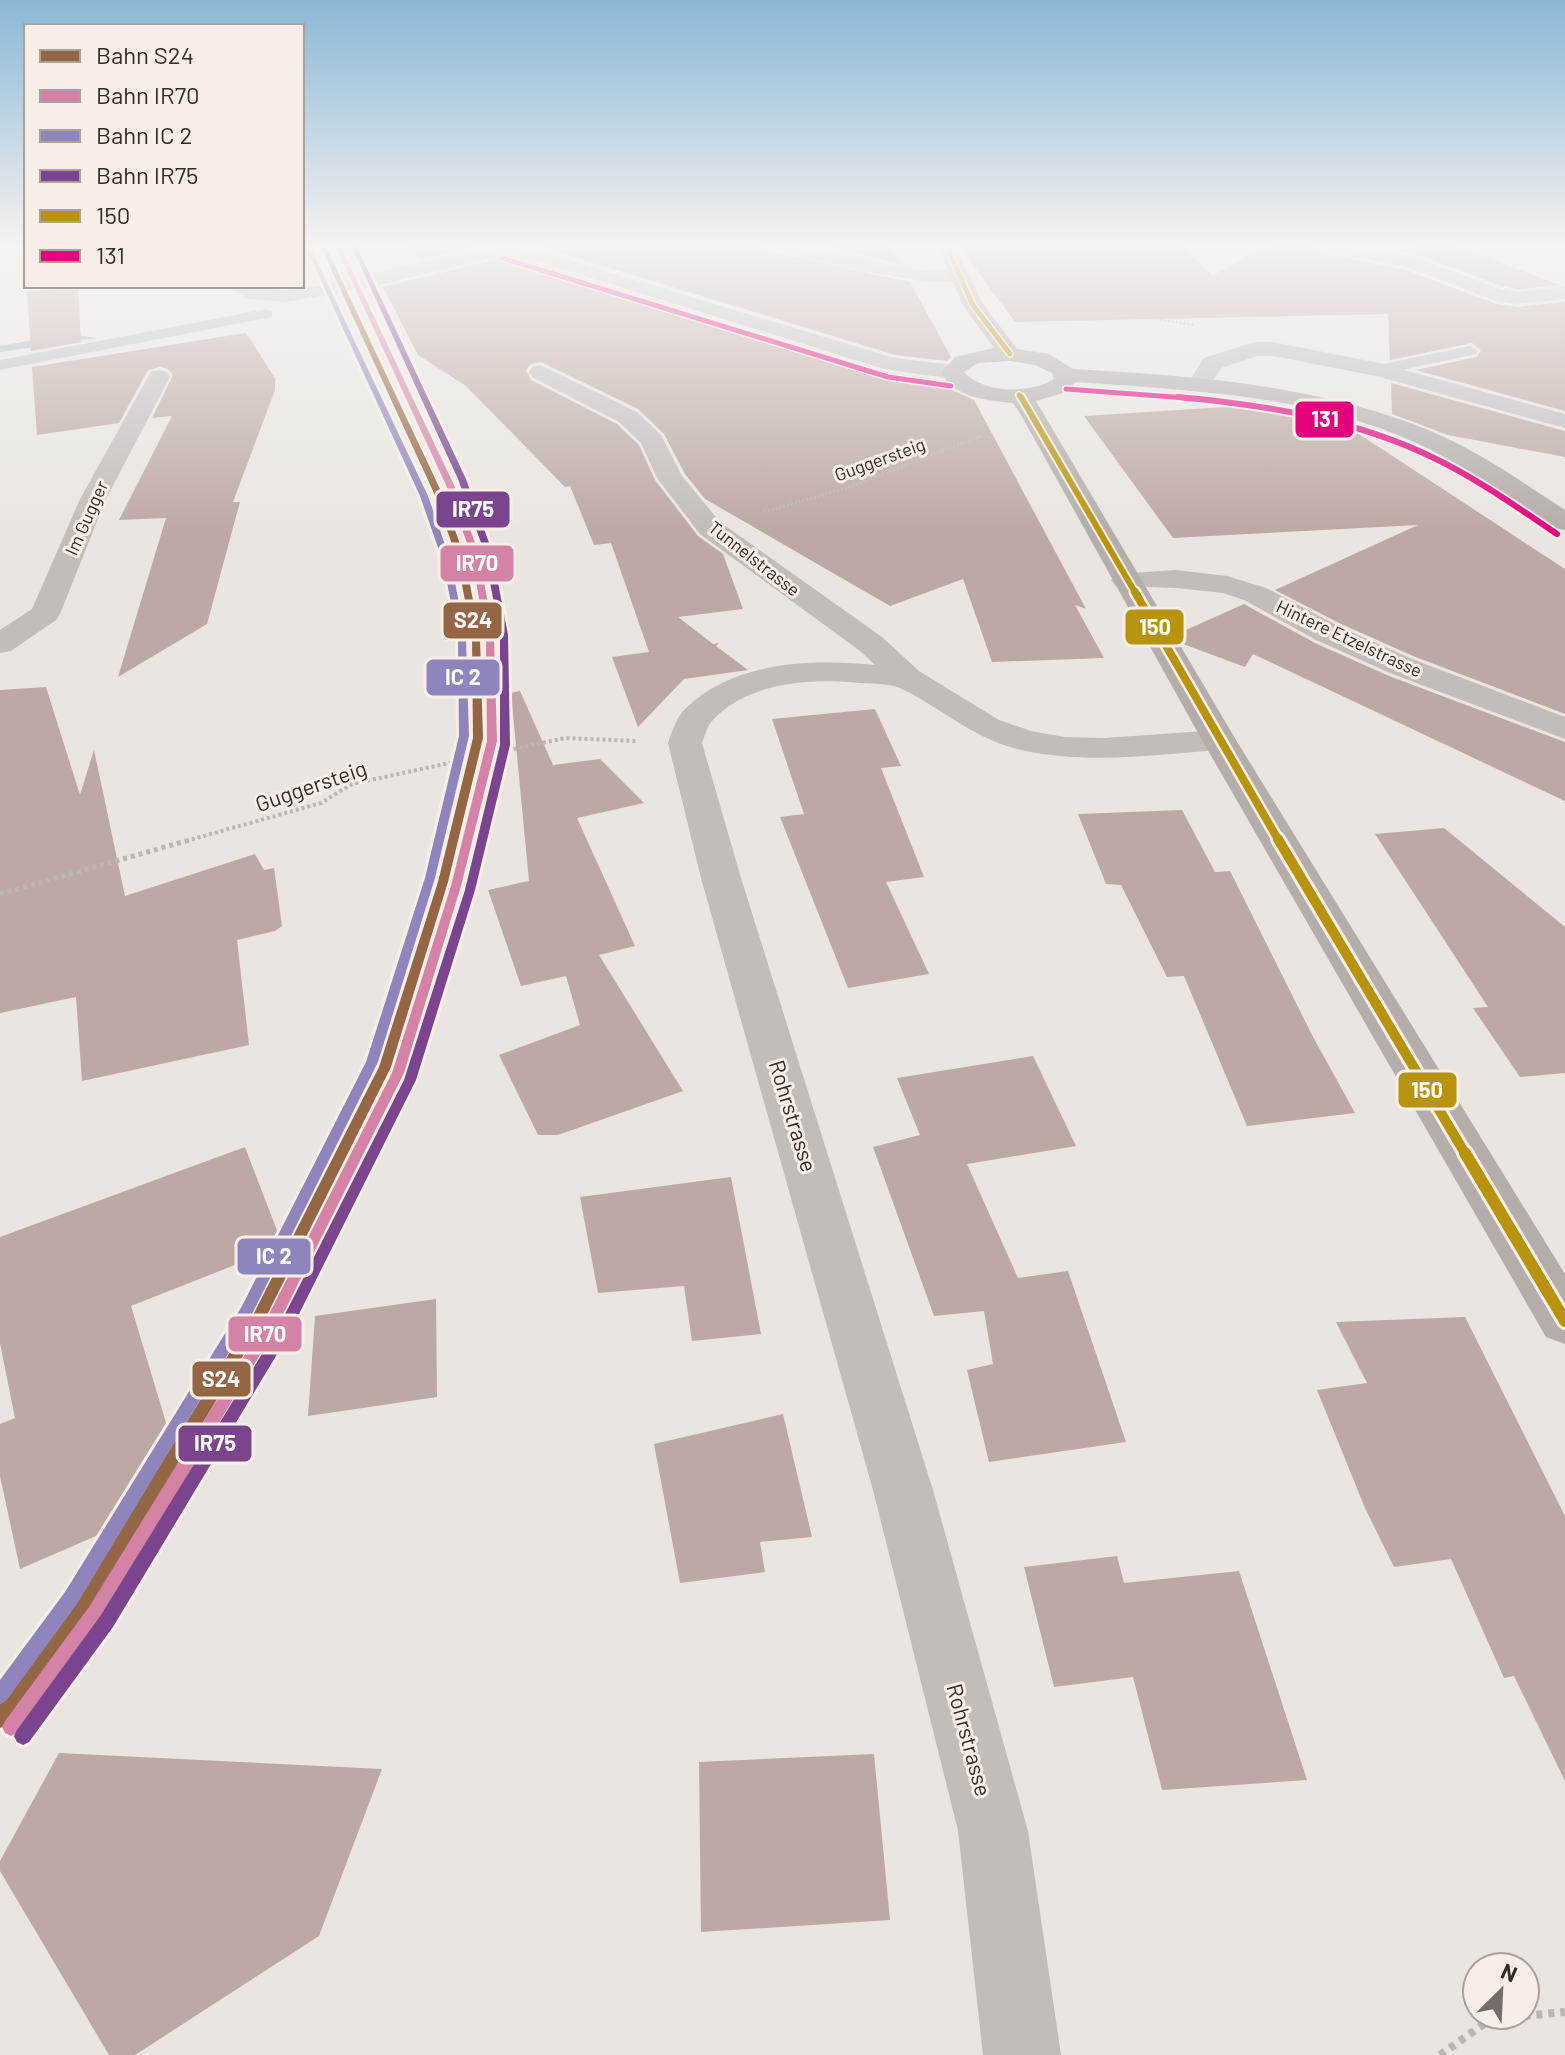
<svg xmlns="http://www.w3.org/2000/svg" width="1565" height="2055" font-family="Barlow,sans-serif">
  <rect width="100%" height="100%" fill="#eae5e0"/>
  <g fill="none" stroke-linecap="round" stroke-linejoin="round">
    <path fill="#9dbbba" fill-rule="evenodd" d="M68 334 97 338 0 352V346Z"/>
  </g>
  <path fill="#bca9a3" d="M397 245H484L423 259Z
    M535 245H767L771 252 910 282 951 357 947 361 895 355Z
    M815 245H890L901 264 844 250Z
    M958 245H1183L1212 276 1267 245H1302L1315 247 1325 254 1406 270 1496 304 1518 307 1565 302V411L1416 370 1477 357 1481 350 1472 343 1390 360 1388 314 1015 322Z
    M1427 245H1454L1560 285 1518 289 1501 286 1413 253 1394 250Z
    M511 256 883 372 943 381 952 390 974 400 1086 609 1075 605 1104 658 992 662 963 579 890 606 705 499 685 474 664 434 638 409 541 362 531 364 526 370 531 380 617 424 639 445 655 480 698 536 723 554 743 609 678 617 713 644 719 643 716 646 748 670 684 679 638 727 612 657 649 652 611 543 594 545 570 486 565 487 466 386 418 355 383 287Z
    M78 287 81 342 31 351 27 292Z
    M246 333 275 378V390L233 502H240L207 624 118 677 166 518 119 520 172 416 152 418 173 375 168 369 160 367 148 370 119 423 37 435 32 367Z
    M1391 383 1565 431V457L1448 435 1392 414Z
    M1272 404 1333 417 1565 569V714L1413 656 1339 623 1275 590 1418 525 1173 538 1084 416Z
    M1244 604 1315 643 1389 676 1565 742V801L1253 654 1245 667 1183 644 1177 634Z
    M46 687 80 795 94 750 125 896 255 854 264 870 274 868 282 926 275 931 237 940 249 1045 82 1081 76 997 0 1013V690Z
    M520 691 553 765 600 759 644 803 577 818 635 946 599 955 683 1091 558 1135H538L499 1055 580 1025 566 976 521 986 488 890 529 881 511 693Z
    M875 709 901 766 881 768 924 877 886 882 929 974 848 988 780 817 804 814 772 719Z
    M1182 810 1215 872 1230 871 1312 1035 1355 1113 1247 1126 1184 976 1167 977 1121 885 1106 884 1078 814Z
    M1444 828 1565 927V1073L1520 1077 1473 1008 1488 1007 1375 834Z
    M1033 1056 1076 1146 967 1164 1018 1278 1068 1271 1126 1442 989 1462 967 1370 993 1364 984 1311 934 1316 873 1147 920 1135 897 1078Z
    M245 1147 283 1246 131 1306 188 1496 20 1569 0 1476V1424L15 1418 0 1343V1237Z
    M731 1177 761 1334 692 1341 684 1286 598 1293 580 1197Z
    M436 1299 437 1397 308 1416 315 1316Z
    M1465 1317 1565 1516V1781L1514 1676 1504 1678 1451 1559 1394 1567 1365 1508 1317 1390 1367 1383 1336 1322Z
    M783 1414 812 1537 760 1542 765 1572 680 1583 654 1444Z
    M1117 1556 1124 1583 1239 1571 1307 1780 1162 1790 1133 1677 1054 1687 1024 1567Z
    M59 1753 382 1769 319 1936 135 2055H109L0 1871V1861Z
    M874 1754 890 1920 701 1932 699 1762Z"/>
  <g fill="none" stroke-linecap="round" stroke-linejoin="round">
    <path stroke="#bcb5b1" stroke-width="2" stroke-dasharray="2 2" stroke-linecap="butt" d="M1063 280H1074
      M1080 283H1072L1075 288 1093 293 1108 316H1135L1195 325"/>
    <path stroke="#bcb5b1" stroke-width="3" stroke-dasharray="2 2" stroke-linecap="butt" d="M764 512 847 488 981 436"/>
    <path stroke="#bcb5b1" stroke-width="4" stroke-dasharray="3 3" stroke-linecap="butt" d="M186 841 321 803 352 784 565 738 636 741"/>
    <path stroke="#bcb5b1" stroke-width="5" stroke-dasharray="4 4" stroke-linecap="butt" d="M0 894 193 839"/>
    <path stroke="#bcb5b1" stroke-width="8" stroke-dasharray="6 6" stroke-linecap="butt" d="M1440 2055 1491 2019 1565 2012"/>
    <path fill="#c3bdb9" fill-rule="evenodd" d="M267 309 272 311V317L0 370V360Z
      M1470 346 1478 351 1476 354 1379 375 1371 370 1379 365Z"/>
    <path fill="#c3bdb9" fill-rule="evenodd" d="M495 245H532L531 247 555 256 894 358 953 365 961 367 964 372 961 377 953 379 884 369 511 253 371 287 286 302 248 299 226 286 286 290 326 285Z
      M770 245C820 241 867 263 916 270 932 272 959 264 970 276 951 297 804 257 772 249Z
      M1317 245H1352L1412 256 1500 289 1518 292 1565 287V299L1518 304 1496 301 1407 267 1326 251Z
      M1255 342H1273L1379 363 1565 414V428L1376 376 1273 356H1257L1221 368 1206 391H1190L1186 386 1204 358Z
      M540 365 637 412 661 435 682 476 720 522 882 637 919 671 999 720 1031 731 1064 737 1104 738 1219 730 1231 733 1236 740 1231 747 1219 750C1154 755 1090 764 1026 751 975 741 945 710 902 689 890 683 873 684 860 683 811 678 747 682 712 721 707 726 705 736 702 743L741 878 933 1490 1028 1831 1061 2055H983L958 1831 873 1490 701 878 668 743C672 732 676 718 685 709 733 661 811 659 875 665L860 651 700 534 657 478 641 443 619 422 532 377 529 372 532 367Z
      M159 370 167 372 170 377 106 499 60 614 56 620 11 651 0 653V630L32 609 80 499 148 377 151 372Z
      M1176 570 1227 576 1266 588 1338 626 1412 659 1565 717V739L1390 673 1316 640 1244 600 1223 593 1176 588 1116 586 1111 580 1116 574Z"/>
    <path fill="#b4adaa" fill-rule="evenodd" d="M937 245H955L983 304 1017 349 1049 354 1073 369C1192 376 1316 384 1428 430 1477 450 1521 481 1565 510V530L1555 528C1509 497 1465 465 1414 442 1311 395 1188 390 1076 382L1063 393 1036 401 1236 740 1565 1274V1344L1546 1337 1202 740 1021 415 1013 403C990 401 950 397 942 372L955 357 994 348 963 305ZM1010 361 1035 365 1052 373 1054 379C1030 394 984 394 964 372L978 363Z"/>
    <defs>
      <path id="bus-1-far4" d="M946 245 973 305 1010 354
        M1019 395 1022 399"/>
      <path id="bus-1-far3" d="M1021 397 1136 594"/>
      <path id="bus-1-far2" d="M1135 592 1279 841"/>
      <path id="bus-1-far1" d="M1278 839 1466 1155"/>
      <path id="bus-1" d="M1465 1153 1565 1321"/>
      <path id="bus-2-far1" d="M502 258 888 377 951 386
        M1066 389 1200 399"/>
      <path id="bus-2" d="M1178 397C1265 405 1353 419 1432 457 1476 478 1517 507 1557 534"/>
    </defs>
    <use href="#bus-1-far4" stroke="#f7efe7" stroke-width="8"/>
    <use href="#bus-1-far3" stroke="#f7efe7" stroke-width="10"/>
    <use href="#bus-1-far2" stroke="#f7efe7" stroke-width="13"/>
    <use href="#bus-1-far1" stroke="#f7efe7" stroke-width="16"/>
    <use href="#bus-1" stroke="#f7efe7" stroke-width="18"/>
    <use href="#bus-2-far1" stroke="#f7efe7" stroke-width="8"/>
    <use href="#bus-2" stroke="#f7efe7" stroke-width="10"/>
    <use href="#bus-1-far4" stroke="#b8940e" stroke-width="5"/>
    <use href="#bus-1-far3" stroke="#b8940e" stroke-width="6"/>
    <use href="#bus-1-far2" stroke="#b8940e" stroke-width="8"/>
    <use href="#bus-1-far1" stroke="#b8940e" stroke-width="10"/>
    <use href="#bus-1" stroke="#b8940e" stroke-width="12"/>
    <use href="#bus-2-far1" stroke="#e5007d" stroke-width="5"/>
    <use href="#bus-2" stroke="#e5007d" stroke-width="6"/>
    <defs>
      <path id="rail-1" d="M320 245H325L441 491 465 558 480 638 483 738 448 882 391 1067 264 1321 89 1612 6 1725 0 1728V1704L77 1600 254 1313 379 1067 438 882 473 738 472 638 457 558 433 491Z"/>
      <path id="rail-2" d="M335 245H340L454 485 479 554 494 637 497 741 461 886 404 1073 276 1328 101 1619 17 1733 11 1736 5 1733 2 1727 5 1721 89 1607 266 1320 392 1073 451 886 487 741 486 637 471 554 446 485Z"/>
      <path id="rail-3" d="M307 250 312 251 428 496 451 562 466 639 469 736 435 878 378 1062 252 1314 77 1604 6 1701 0 1704V1680L65 1592 242 1306 366 1062 425 878 459 736 458 639 443 562 420 496Z"/>
      <path id="rail-4" d="M351 245H356L466 479 492 551 508 635 510 745 475 890 416 1080 288 1336 113 1627 29 1742 23 1745 17 1742 14 1736 17 1730 101 1615 278 1328 404 1080 465 890 500 745V635L484 551 458 479Z"/>
    </defs>
    <use href="#rail-1" stroke="#f7efe7" stroke-width="6"/>
    <use href="#rail-2" stroke="#f7efe7" stroke-width="6"/>
    <use href="#rail-3" stroke="#f7efe7" stroke-width="6"/>
    <use href="#rail-4" stroke="#f7efe7" stroke-width="6"/>
    <use href="#rail-1" fill="#946644" fill-rule="evenodd"/>
    <use href="#rail-2" fill="#d483a6" fill-rule="evenodd"/>
    <use href="#rail-3" fill="#9084bd" fill-rule="evenodd"/>
    <use href="#rail-4" fill="#7a448f" fill-rule="evenodd"/>
  </g>
  <linearGradient id="sky" x2="0" y2="1"><stop stop-color="#8ab7d6"/><stop offset="0.46" stop-color="#f6f3f1"/><stop offset="1" stop-color="#f6f3f1" stop-opacity="0"/></linearGradient>
  <rect width="1565" height="532" fill="url(#sky)"/>
  <g text-anchor="middle" stroke-width="6" stroke-linejoin="round" paint-order="stroke">
    <g font-size="18" fill="#332b27" stroke="#f7efe7">
      <text transform="translate(880 460) rotate(-20)" y="6">Guggersteig</text>
      <text transform="translate(87 518) rotate(-66)" y="6">Im Gugger</text>
      <text transform="translate(754 559) rotate(38)" y="6">Tunnelstrasse</text>
      <text transform="translate(1349 639) rotate(25)" y="6">Hintere Etzelstrasse</text>
    </g>
    <g font-size="22" fill="#332b27" stroke="#f7efe7">
      <text transform="translate(311 786) rotate(-19)" y="8">Guggersteig</text>
      <text transform="translate(793 1116) rotate(73)" y="8">Rohrstrasse</text>
      <text transform="translate(969 1740) rotate(75)" y="8">Rohrstrasse</text>
    </g>
  </g>
  <g stroke="#f7efe7" stroke-width="3">
    <rect x="1294" y="400" width="61" height="39" rx="8" fill="#e5007d"/>
    <rect x="435" y="490" width="76" height="39" rx="8" fill="#7a448f"/>
    <rect x="439" y="544" width="76" height="39" rx="8" fill="#d483a6"/>
    <rect x="442" y="601" width="61" height="39" rx="8" fill="#946644"/>
    <rect x="1124" y="608" width="61" height="38" rx="8" fill="#b8940e"/>
    <rect x="425" y="658" width="76" height="39" rx="8" fill="#9084bd"/>
    <rect x="1397" y="1071" width="61" height="38" rx="8" fill="#b8940e"/>
    <rect x="236" y="1237" width="76" height="39" rx="8" fill="#9084bd"/>
    <rect x="227" y="1315" width="76" height="38" rx="8" fill="#d483a6"/>
    <rect x="191" y="1360" width="61" height="38" rx="8" fill="#946644"/>
    <rect x="177" y="1424" width="76" height="39" rx="8" fill="#7a448f"/>
  </g>
  <g font-size="22" text-anchor="middle" font-weight="bold" fill="#fff">
    <text x="1325" y="427">131</text>
    <text x="473" y="517">IR75</text>
    <text x="477" y="571">IR70</text>
    <text x="473" y="628">S24</text>
    <text x="1155" y="635">150</text>
    <text x="463" y="685">IC 2</text>
    <text x="1427" y="1098">150</text>
    <text x="274" y="1264">IC 2</text>
    <text x="265" y="1342">IR70</text>
    <text x="221" y="1387">S24</text>
    <text x="215" y="1451">IR75</text>
  </g>
  <rect x="24" y="24" width="280" height="264" fill="#f7efe7" stroke="#a9a19a" stroke-width="2"/>
  <rect x="40" y="50" width="40" height="12" fill="#946644" stroke="#a9a19a" stroke-width="2"/>
  <text x="96" y="64" font-size="24" fill="#332b27">Bahn S24</text>
  <rect x="40" y="90" width="40" height="12" fill="#d483a6" stroke="#a9a19a" stroke-width="2"/>
  <text x="96" y="104" font-size="24" fill="#332b27">Bahn IR70</text>
  <rect x="40" y="130" width="40" height="12" fill="#9084bd" stroke="#a9a19a" stroke-width="2"/>
  <text x="96" y="144" font-size="24" fill="#332b27">Bahn IC 2</text>
  <rect x="40" y="170" width="40" height="12" fill="#7a448f" stroke="#a9a19a" stroke-width="2"/>
  <text x="96" y="184" font-size="24" fill="#332b27">Bahn IR75</text>
  <rect x="40" y="210" width="40" height="12" fill="#b8940e" stroke="#a9a19a" stroke-width="2"/>
  <text x="96" y="224" font-size="24" fill="#332b27">150</text>
  <rect x="40" y="250" width="40" height="12" fill="#e5007d" stroke="#a9a19a" stroke-width="2"/>
  <text x="96" y="264" font-size="24" fill="#332b27">131</text>
  <g transform="translate(1501 1991) rotate(24)"><circle r="38" fill="#f7efe7" stroke="#a9a19a" stroke-width="2"/>
  <path d="M0-6L14 30L0 20L-14 30Z" fill="#736c68"/>
  <text y="-12" font-size="22" font-weight="bold" text-anchor="middle" fill="#332b27">N</text>
  </g>
</svg>
